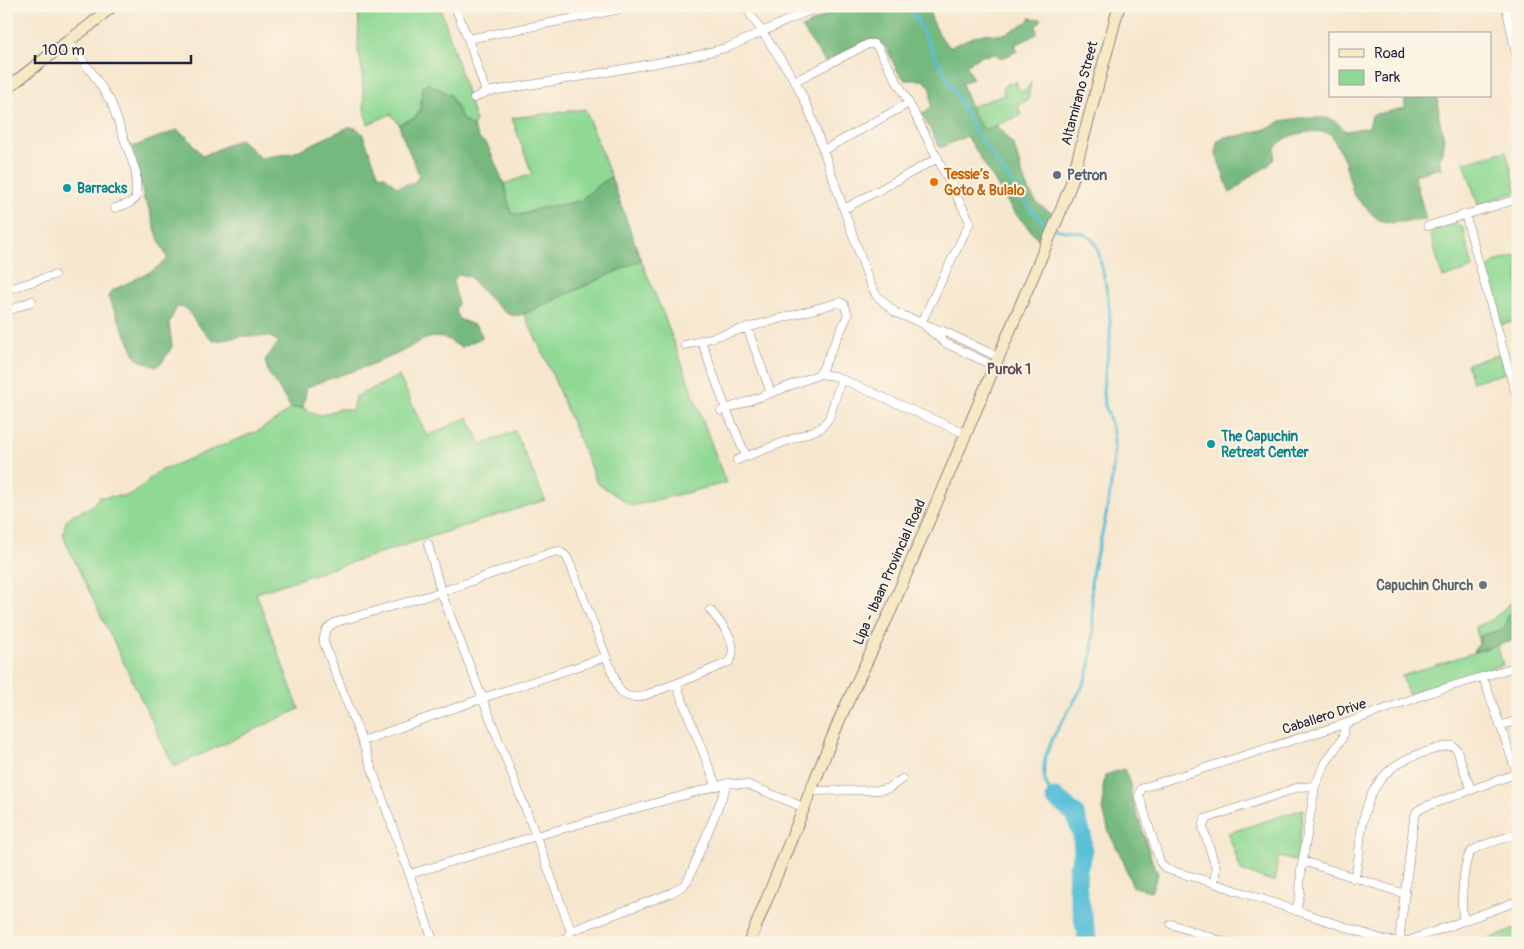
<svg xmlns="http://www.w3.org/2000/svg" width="1524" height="949" font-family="Pangolin,sans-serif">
  <rect width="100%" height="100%" fill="#fcf5e5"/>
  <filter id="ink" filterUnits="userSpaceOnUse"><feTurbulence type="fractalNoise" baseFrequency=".02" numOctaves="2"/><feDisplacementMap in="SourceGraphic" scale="10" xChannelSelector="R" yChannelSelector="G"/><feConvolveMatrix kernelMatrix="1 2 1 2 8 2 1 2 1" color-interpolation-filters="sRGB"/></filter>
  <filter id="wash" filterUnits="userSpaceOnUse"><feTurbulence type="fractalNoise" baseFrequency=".0096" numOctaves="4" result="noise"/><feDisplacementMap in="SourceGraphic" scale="20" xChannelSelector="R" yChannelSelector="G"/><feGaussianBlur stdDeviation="1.12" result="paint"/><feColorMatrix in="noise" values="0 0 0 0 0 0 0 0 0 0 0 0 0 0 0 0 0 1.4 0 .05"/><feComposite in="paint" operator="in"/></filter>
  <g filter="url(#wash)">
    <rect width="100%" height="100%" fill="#f7e7cf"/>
    <path fill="#90d994" stroke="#597e68" d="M359 6H440L476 122 473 127 463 120 450 95 423 86 420 110 415 118 399 124 391 114 368 124 364 108 362 69 358 49Z
      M1016 81 1019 90 1022 91 1028 88 1031 82 1028 100 1018 104 1021 115 985 130 979 124 970 107 1004 95 1003 89 1005 85Z
      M585 109 611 177 596 187 580 201 537 209 521 215 511 213 504 184 532 174 512 118Z
      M1506 151 1517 192 1478 205 1464 162Z
      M1454 224H1458L1463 228 1473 268 1443 278 1429 230Z
      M1518 255V320L1501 325 1486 268 1489 267 1494 262Z
      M641 260 666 321 726 483 632 506 597 483 547 362 524 314Z
      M1500 354 1506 373 1472 382 1467 364Z
      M399 376 427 436 468 417 481 445 515 431 545 500 256 593 299 709 174 767 66 543 63 534 66 521 72 515 92 506 99 497 126 496 134 493 157 472 258 431 276 420 291 408H303L314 414 322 415 338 409H346L352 411 355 397Z
      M1518 599V607L1507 616 1506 626 1500 630 1480 636 1479 644 1476 627 1493 619 1508 605Z
      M1497 645 1503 665 1408 694 1402 676Z
      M1303 809 1297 861 1278 857 1275 882 1241 871 1228 833Z
      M1518 928V940L1510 943H1478Z"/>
    <path fill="#74b97e" stroke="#4b6e5c" d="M843 6H928C929 16 941 41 950 47 961 42 971 37 984 34 989 32 994 36 999 35 1006 35 1026 24 1030 18L1042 19 1036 26 1037 34 1015 45 1018 51 1001 58 996 54 981 56 966 65 973 79 962 83C968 100 972 118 986 130L996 125 1014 146 1025 183 1031 194 1037 203 1053 214 1040 241 1013 211 967 136 940 148 922 114 931 107V87L923 80H905C903 77 899 74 897 70 889 56 888 40 869 39L825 62 802 28Z
      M428 83 450 95 463 120 473 127 479 139 487 144 504 184 511 213 522 215 537 209 580 201 596 187 611 177 641 260 524 314C520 315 515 316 511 315 500 312 477 286 470 277L459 274 453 281 458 304 455 309 459 319 476 326 483 337 462 347C453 345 449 337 439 337 428 336 416 343 407 349 375 366 340 374 307 387L303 408H291L268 372 265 360 279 342 268 336H245L215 341C202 332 194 322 187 308L177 307 169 323 172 347 163 361 156 367 137 359 108 297 111 291 152 271 168 259 160 243 148 206 144 200 138 169 132 147 177 130 188 138 203 156 240 139 261 158 293 153 349 127 356 128 362 133 379 175 385 176 397 187 415 182 419 175C413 158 403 141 399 124L415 118 420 110 423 86Z
      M1405 96H1436C1440 103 1438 109 1439 116 1440 126 1445 134 1444 145 1442 155 1437 156 1441 168L1414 175 1426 219 1393 223 1378 220 1354 196 1344 159 1331 134C1316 128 1284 133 1275 149 1274 152 1275 157 1273 160 1268 168 1258 171 1251 176 1243 181 1240 188 1230 193L1216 154 1217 142 1225 137 1238 136 1270 128 1281 121 1300 118H1327L1335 121 1346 131 1369 127 1372 115 1405 108Z
      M1518 607V639L1474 652 1473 651 1479 644 1480 636 1500 630 1506 626 1507 616Z
      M1124 769 1131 787V795L1153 864 1158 874 1151 892 1132 886 1123 860 1109 833 1103 809V788L1105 775Z"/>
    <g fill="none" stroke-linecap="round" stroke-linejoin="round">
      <path stroke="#59c0d7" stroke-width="3" d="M909 6 976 133 1032 211 1050 228
        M1055 798C1018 759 1083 706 1090 665 1092 651 1094 634 1093 620 1093 605 1090 590 1092 575 1095 556 1102 538 1105 520 1110 495 1115 467 1114 441 1114 424 1104 410 1103 394 1103 375 1109 356 1110 338 1112 311 1106 285 1100 259 1099 255 1098 249 1096 245 1086 228 1072 234 1056 229"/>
      <path stroke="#59c0d7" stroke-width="19" d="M1055 798 1075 814 1082 835 1083 854 1078 868 1077 886 1088 943"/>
    </g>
  </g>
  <g filter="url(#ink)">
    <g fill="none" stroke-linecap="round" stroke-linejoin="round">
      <defs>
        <path id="street" d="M455 6 468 39 486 92
          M745 6 795 81 809 110 869 281 876 295 896 313 950 334 998 357
          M1506 6 1518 63
          M6 9 10 6
          M468 39 636 6
          M68 41 93 74 111 102 136 172V198L130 203 115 208
          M795 81 868 44H874L878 48 909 103 970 222 921 323
          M474 98 486 92 585 76 694 56 729 47 819 6
          M824 150 909 103
          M844 209 938 158
          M1465 214 1518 402
          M1428 226 1518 199
          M6 290 54 275
          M6 312 32 301
          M747 327 771 393
          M926 327 945 343 994 366
          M701 340 726 409 746 456
          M685 345 840 302 844 304 848 315 820 374
          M721 411 771 393 820 374 835 376 966 434
          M737 460 821 428 829 418 841 380
          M428 544 441 592 536 836 571 931
          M1518 666 1429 693 1344 724 1145 787 1141 789 1139 795 1160 862 1166 869 1214 883 1387 941H1408L1518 901
          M1483 677 1517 773
          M676 684 716 785
          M1500 726 1518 720
          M362 741 483 698 606 657
          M809 791 880 790 889 788 902 779
          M1303 861 1405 894
          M410 874 536 836 728 783 749 785 803 807
          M1354 879C1359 864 1359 848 1361 833 1366 795 1381 766 1419 754 1430 751 1442 745 1453 746L1457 750 1471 790
          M1214 883 1216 868 1203 828 1205 819 1299 787 1315 786
          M1296 911 1300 894 1301 871 1315 786 1325 764 1342 739 1344 731V724
          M1464 920C1460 909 1463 860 1471 852 1477 845 1508 837 1518 834
          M1171 924 1227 943
          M1401 942 1400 932 1414 819 1417 811 1424 807 1518 773
          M434 943 362 741 324 643C323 632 327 626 337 622L441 592 550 553 559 551 566 556 571 566 618 687C623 696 629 698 640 697L691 678 729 662C741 644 721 623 710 610
          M558 943 567 938 571 931 671 893 684 885 689 878 728 783"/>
        <path id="secondary" d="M6 89 68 41 89 26 112 6
          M749 943 841 716 890 612 1059 215 1071 184 1119 6"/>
      </defs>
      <use href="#street" stroke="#8c8485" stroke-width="9"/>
      <use href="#secondary" stroke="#8c8485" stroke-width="13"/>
      <use href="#street" stroke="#fff" stroke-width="8"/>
      <use href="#secondary" stroke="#f6e9c3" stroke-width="11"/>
    </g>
  </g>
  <circle fill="#5c6f8a" stroke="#fcf5e5" stroke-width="2" cx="1057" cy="175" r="5"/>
  <circle fill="#e8710a" stroke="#fcf5e5" stroke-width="2" cx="934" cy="182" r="5"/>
  <g fill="#0f9aa8" stroke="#fcf5e5" stroke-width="2">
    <circle cx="67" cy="188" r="5"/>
    <circle cx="1211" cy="444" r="5"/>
  </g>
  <circle fill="#6b7280" stroke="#fcf5e5" stroke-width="2" cx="1483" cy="585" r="5"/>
  <g text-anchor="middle" stroke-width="4" stroke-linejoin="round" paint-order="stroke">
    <g font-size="14" fill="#22223b" stroke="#fcf5e5">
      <text transform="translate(1079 93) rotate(-75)" y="5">Altamirano Street</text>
      <text transform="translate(889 572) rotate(-66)" y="5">Lipa - Ibaan Provincial Road</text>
      <text transform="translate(1324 716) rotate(-18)" y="5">Caballero Drive</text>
    </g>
    <g font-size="14" font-weight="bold" fill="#c56008" stroke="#fcf5e5" text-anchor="start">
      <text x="944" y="179">Tessie’s<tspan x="944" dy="16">Goto &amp; Bulalo</tspan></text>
    </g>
    <g font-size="14" font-weight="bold" fill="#4e5e75" stroke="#fcf5e5" text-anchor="start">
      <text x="1067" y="180">Petron</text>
    </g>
    <g font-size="14" font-weight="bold" fill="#0d838f" stroke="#fcf5e5" text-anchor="start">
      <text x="77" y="193">Barracks</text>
      <text x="1221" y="441">The Capuchin<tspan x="1221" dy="16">Retreat Center</tspan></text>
    </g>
    <g font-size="14" font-weight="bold" fill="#5b616d" stroke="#fcf5e5" text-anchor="end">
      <text x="1473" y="590">Capuchin Church</text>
    </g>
    <g font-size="15" font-weight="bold" fill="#674b58" stroke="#fcf5e5">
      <text x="1009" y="374">Purok 1</text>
    </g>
  </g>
  <rect width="1524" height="949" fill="none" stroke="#fcf5e5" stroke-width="25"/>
  <rect x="1329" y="32" width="162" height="65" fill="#fcf5e5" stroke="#a5a1a1"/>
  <rect x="1339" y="49" width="25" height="8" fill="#f6e9c3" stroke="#a5a1a1"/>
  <text x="1374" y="58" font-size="15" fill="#22223b">Road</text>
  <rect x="1339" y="70" width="25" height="15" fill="#90d994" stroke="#a5a1a1"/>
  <text x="1374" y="82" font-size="15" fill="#22223b">Park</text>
  <path d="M35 55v8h156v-8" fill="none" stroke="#22223b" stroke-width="2.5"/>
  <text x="42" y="55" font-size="15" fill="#22223b" stroke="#fcf5e5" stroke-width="4" paint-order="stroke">100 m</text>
</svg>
